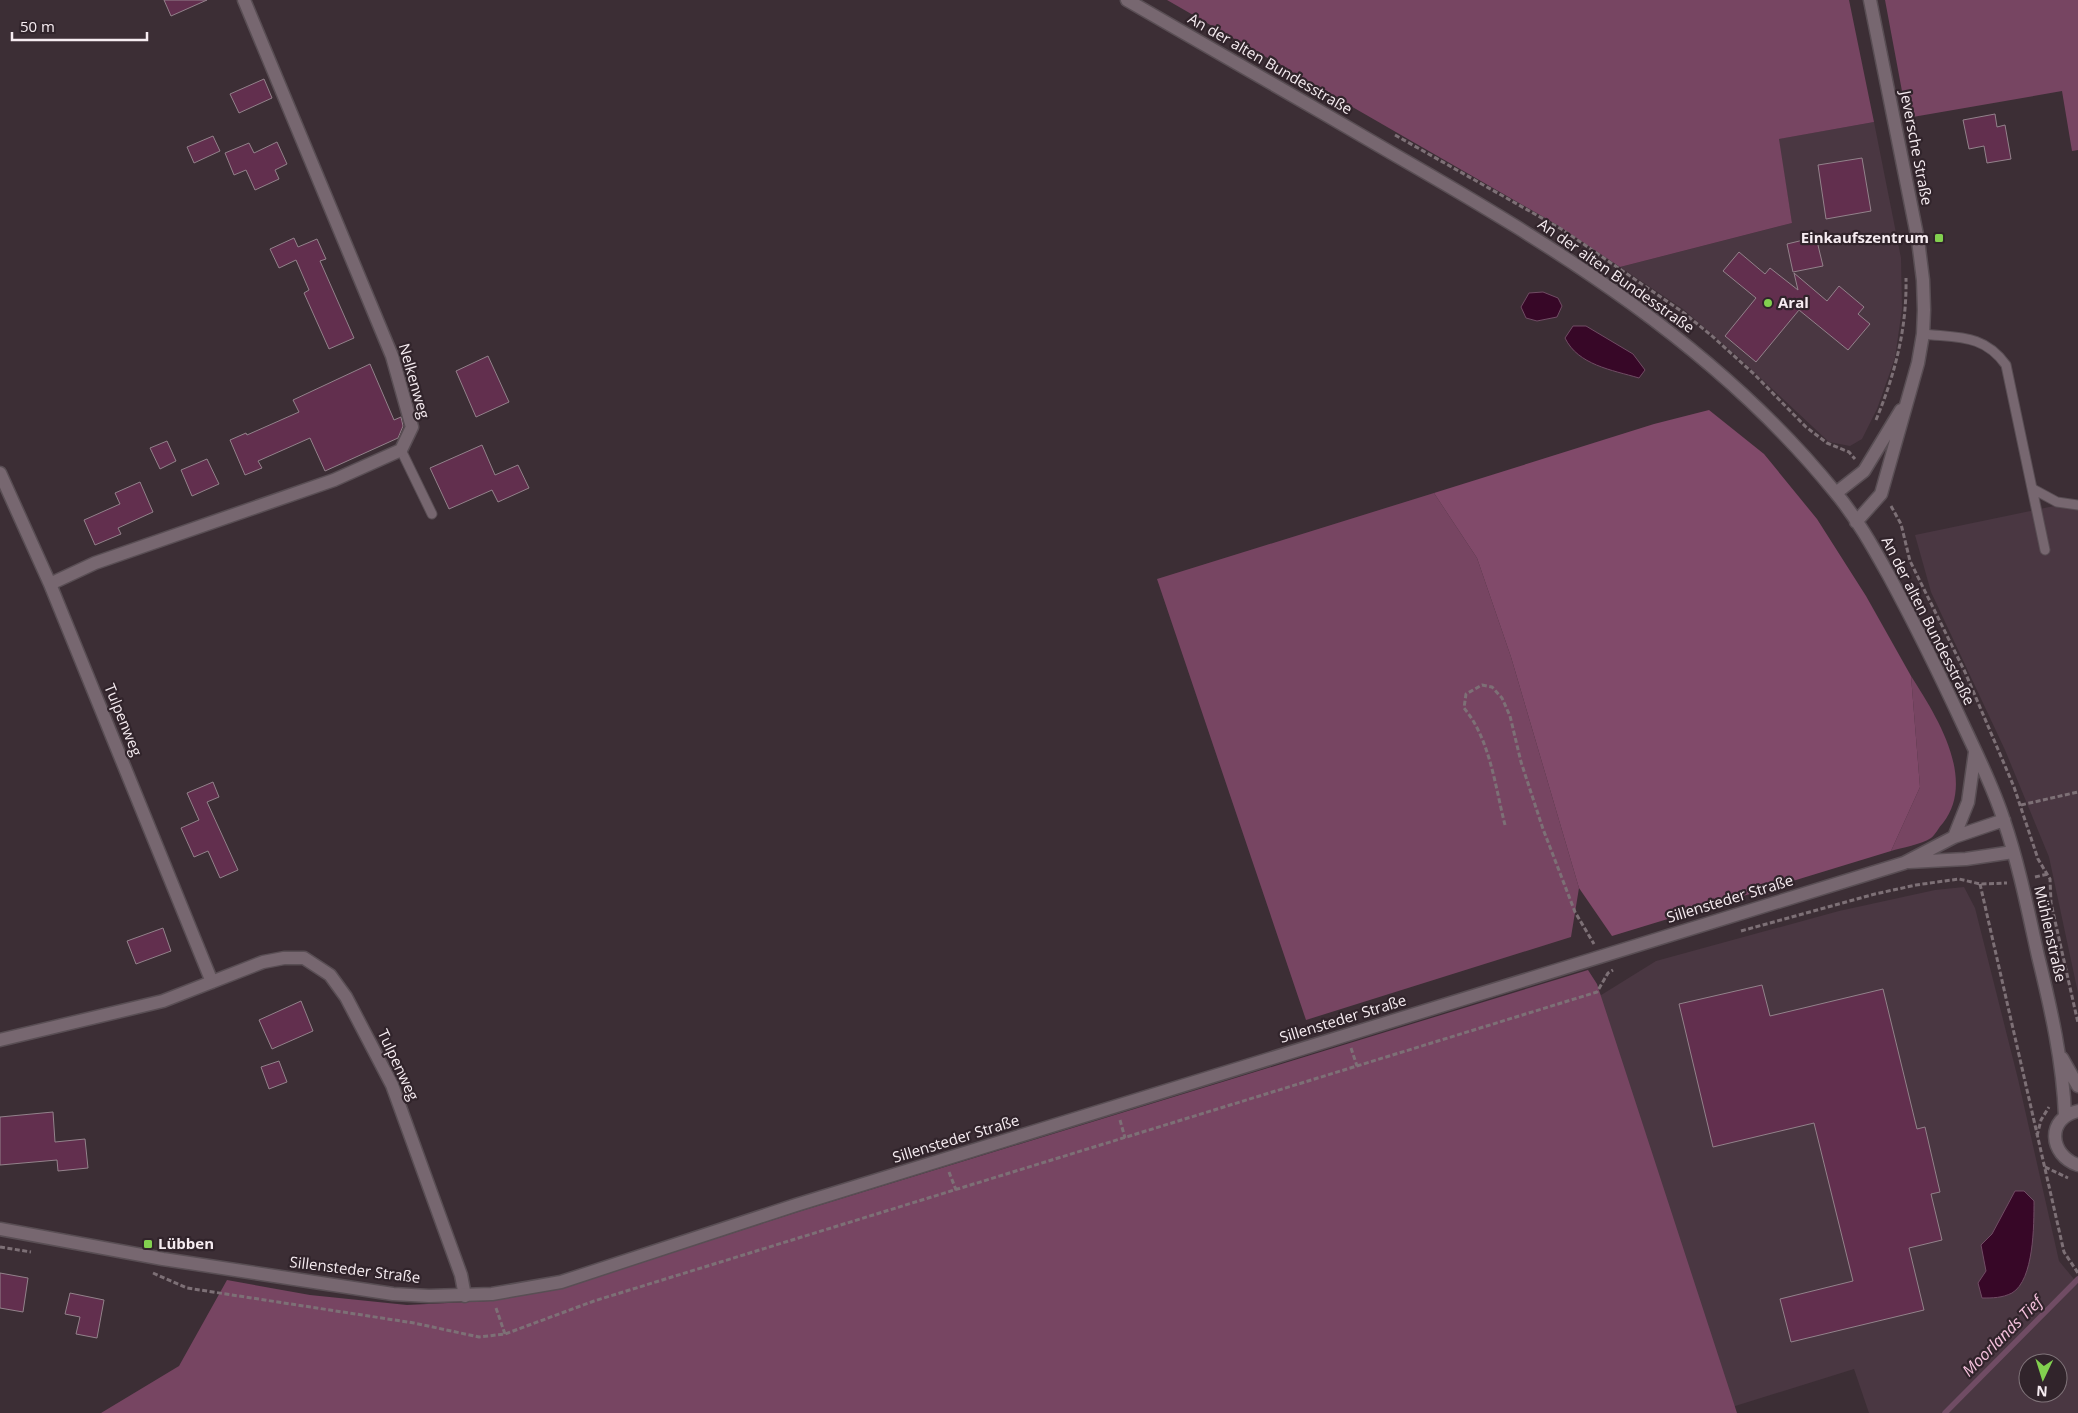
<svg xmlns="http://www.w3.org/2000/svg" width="2078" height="1413" font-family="'Open Sans',sans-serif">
  <rect width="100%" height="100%" fill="#3c2e35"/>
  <path fill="#4a3742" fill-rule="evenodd" d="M1874 122 1901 258 1902 309 1895 358 1877 409 1862 439 1850 446 1829 442 1737 356 1683 309 1620 267 1792 223 1778 139Z
    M2078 501V993L2049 857 2005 750 1931 592 1915 535Z
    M1964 887 1975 908 2018 1079 2059 1261 2078 1284V1413H1869L1854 1369 1732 1407 1598 997 1656 961 1839 911 1935 890ZM2028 1363H2058V1393H2028Z"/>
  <path fill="#774562" d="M1167 0H1849L1874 122 1779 139 1792 223 1620 267 1559 226Z
    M1885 0H2078V150L2072 151 2062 91 1907 118Z
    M1434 493 1477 558 1511 657 1579 888 1571 937 1306 1020 1157 579Z
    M1911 676C1936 715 1977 779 1943 823 1939 827 1935 835 1931 838 1922 844 1901 848 1891 851L1920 787Z
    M1588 970 1597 984 1737 1413H101L179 1366 227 1280 310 1295 407 1305 489 1301 566 1287 801 1211Z"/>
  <path fill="#814a6a" d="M1709 410 1764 454 1817 519 1866 596 1911 676 1920 787 1891 851 1612 936 1579 888 1511 657 1477 558 1434 493 1654 424Z"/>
  <path fill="#370727" stroke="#704c64" d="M1543 292 1558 298 1562 306 1557 317 1537 321 1526 318 1521 307 1529 293Z
    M1573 326H1586L1633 354 1645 370 1639 378C1612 370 1578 365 1565 338Z
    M2015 1191H2024L2034 1201C2034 1225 2034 1280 2012 1293 2002 1298 1993 1298 1982 1298L1978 1283 1986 1271 1981 1245 1992 1234Z"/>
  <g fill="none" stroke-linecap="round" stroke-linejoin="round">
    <path stroke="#704c64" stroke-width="5.5" d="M1945 1413 2078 1279"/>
  </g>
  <path fill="#622f4e" stroke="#93828b" d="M164 0H207L171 16Z
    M264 79 272 98 239 113 230 94Z
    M1995 114 1997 127 2005 125 2011 159 1987 163 1984 146 1969 149 1963 120Z
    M213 136 220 151 194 163 187 147Z
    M277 142 287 164 275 170 279 179 255 190 246 170 234 175 225 153 249 143 254 153Z
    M1862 158 1871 211 1826 219 1818 165Z
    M1816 237 1823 266 1793 272 1787 244Z
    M294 238 298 247 317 239 326 259 320 261 354 338 329 349 304 293 309 290 296 260 279 268 270 249Z
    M1739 252 1765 274 1770 268 1798 290 1794 273 1827 301 1839 286 1864 307 1858 314 1870 324 1848 350 1799 310 1756 362 1725 336 1756 298 1723 271Z
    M488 356 509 402 476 417 456 371Z
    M370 364 394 420 401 417 403 426 398 438 325 471 310 438 258 461 262 468 245 475 230 440 246 433 247 435 299 412 293 400Z
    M167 441 176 461 160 469 150 448Z
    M482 445 495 475 518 465 529 488 498 502 492 490 449 509 430 468Z
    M207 459 219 484 192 496 181 470Z
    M140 482 153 512 118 528 121 534 95 545 84 520 120 504 115 493Z
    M213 782 219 797 207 802 238 870 220 878 208 851 194 857 181 828 199 820 187 793Z
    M163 928 171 951 136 964 127 941Z
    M1762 985 1770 1016 1883 989 1917 1129 1925 1127 1940 1192 1931 1194 1942 1240 1909 1248 1924 1310 1791 1342 1780 1299 1853 1281 1814 1123 1713 1147 1679 1004Z
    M301 1001 313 1031 272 1049 259 1020Z
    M279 1061 287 1082 269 1089 261 1067Z
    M53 1112 55 1142 85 1139 88 1168 58 1171 57 1160 0 1165V1117Z
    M0 1273 28 1278 23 1312 0 1308Z
    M70 1293 104 1300 97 1338 76 1334 80 1317 65 1314Z"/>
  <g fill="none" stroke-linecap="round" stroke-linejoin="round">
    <defs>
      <path id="service" d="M1923 334C1958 338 1984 334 2006 365L2045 550
        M401 450 432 514
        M2033 489 2057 502 2078 505"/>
      <path id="minor" d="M0 473 50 584 212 982
        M50 584 95 563 334 480 401 450 412 427 392 356 244 0
        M0 1040 163 1001 263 962 284 958H304L330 975 346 997 392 1085 461 1275 465 1296"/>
      <path id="tertiary" d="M1127 0C1217 52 1306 103 1395 155 1557 248 1716 345 1835 492 1856 517 1873 547 1889 576 1916 626 1941 677 1965 729 1979 759 1994 789 2004 821 2019 865 2028 911 2038 956 2051 1009 2063 1062 2065 1116
        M1836 493 1864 471 1901 410
        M1856 522 1881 494 1918 363 1923 334 1924 310 1923 280 1918 240 1870 0
        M1954 837 1968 802 1975 752
        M1909 862 1966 859 2013 852
        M2062 1058 2078 1086
        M2078 1111C2046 1118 2049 1155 2078 1165
        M0 1229 163 1259 393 1294 429 1296 492 1294 561 1282 796 1205 1904 863 1954 837 2004 820"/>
    </defs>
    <use href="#service" stroke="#594e54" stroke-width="11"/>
    <use href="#minor" stroke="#594e54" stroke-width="15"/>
    <use href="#tertiary" stroke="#594e54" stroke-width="15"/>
    <path stroke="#7d7076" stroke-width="3" stroke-dasharray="5 2.5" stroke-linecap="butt" d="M1395 135 1563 230 1684 313 1712 336 1754 374 1806 427 1827 443 1849 452 1855 459
      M1876 420C1895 374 1907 329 1906 278
      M1891 506 1901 524 1910 561 1965 672 2014 787 2038 859 2050 879 2051 903 2078 1023
      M2021 805 2078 792
      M1505 825C1495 786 1490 739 1464 708L1466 694 1482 685 1492 687 1502 698 1510 716 1521 762 1543 829 1575 912 1594 944
      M2035 877 2048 874
      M1980 884 2064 1252 2078 1273
      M1741 931 1875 894 1916 885 1959 879 1980 884 2007 883
      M1351 1048 1357 1066
      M1120 1120 1125 1138
      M2037 1136 2041 1120 2049 1107
      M2045 1167 2068 1178
      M949 1172 956 1190
      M0 1247 31 1252
      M153 1273 187 1288 414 1323 479 1337 505 1334 594 1301 1597 992 1608 973 1613 970
      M496 1308 505 1334"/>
    <use href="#service" stroke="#776770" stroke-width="9"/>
    <use href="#minor" stroke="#776770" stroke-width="12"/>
    <use href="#tertiary" stroke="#776770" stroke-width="12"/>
  </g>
  <g fill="#82d04f" stroke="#31242b" stroke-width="2">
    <rect x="1934" y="233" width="10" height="10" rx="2.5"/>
    <circle cx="1768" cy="303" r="5"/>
    <rect x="143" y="1239" width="10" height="10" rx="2.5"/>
  </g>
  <g text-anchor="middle" stroke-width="4.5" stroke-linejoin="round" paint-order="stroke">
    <g font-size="15" fill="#f6ecf1" stroke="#31242b">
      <text transform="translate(1270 64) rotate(30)" y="5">An der alten Bundesstraße</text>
      <text transform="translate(1916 148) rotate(79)" y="5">Jeversche Straße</text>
      <text transform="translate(1616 276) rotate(35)" y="5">An der alten Bundesstraße</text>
      <text transform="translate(414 381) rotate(74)" y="5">Nelkenweg</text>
      <text transform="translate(1928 621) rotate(63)" y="5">An der alten Bundesstraße</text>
      <text transform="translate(123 720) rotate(68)" y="5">Tulpenweg</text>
      <text transform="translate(1730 899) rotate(-17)" y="5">Sillensteder Straße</text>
      <text transform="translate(2050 934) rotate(77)" y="5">Mühlenstraße</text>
      <text transform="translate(1343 1019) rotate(-17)" y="5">Sillensteder Straße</text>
      <text transform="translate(398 1065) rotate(65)" y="5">Tulpenweg</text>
      <text transform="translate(956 1139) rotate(-17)" y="5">Sillensteder Straße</text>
      <text transform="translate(355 1270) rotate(7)" y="5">Sillensteder Straße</text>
    </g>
    <g font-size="15" font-weight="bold" fill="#f6ecf1" stroke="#31242b" text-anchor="start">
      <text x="1929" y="243" text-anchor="end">Einkaufszentrum</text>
      <text x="1778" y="308">Aral</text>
      <text x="158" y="1249">Lübben</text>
    </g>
    <g font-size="16" font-style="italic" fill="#f5c1dd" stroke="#31242b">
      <text transform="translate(2002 1336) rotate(-45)" y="6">Moorlands Tief</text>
    </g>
  </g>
  <g transform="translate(2043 1378) rotate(184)"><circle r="24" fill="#31242b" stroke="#80747a"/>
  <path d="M0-4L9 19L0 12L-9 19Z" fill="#82d04f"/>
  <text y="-8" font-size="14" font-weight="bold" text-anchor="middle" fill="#f6ecf1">N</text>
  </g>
  <path d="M12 32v8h135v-8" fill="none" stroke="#f6ecf1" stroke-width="2.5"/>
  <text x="20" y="32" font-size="15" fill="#f6ecf1" stroke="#31242b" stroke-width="4" paint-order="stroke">50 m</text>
</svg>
